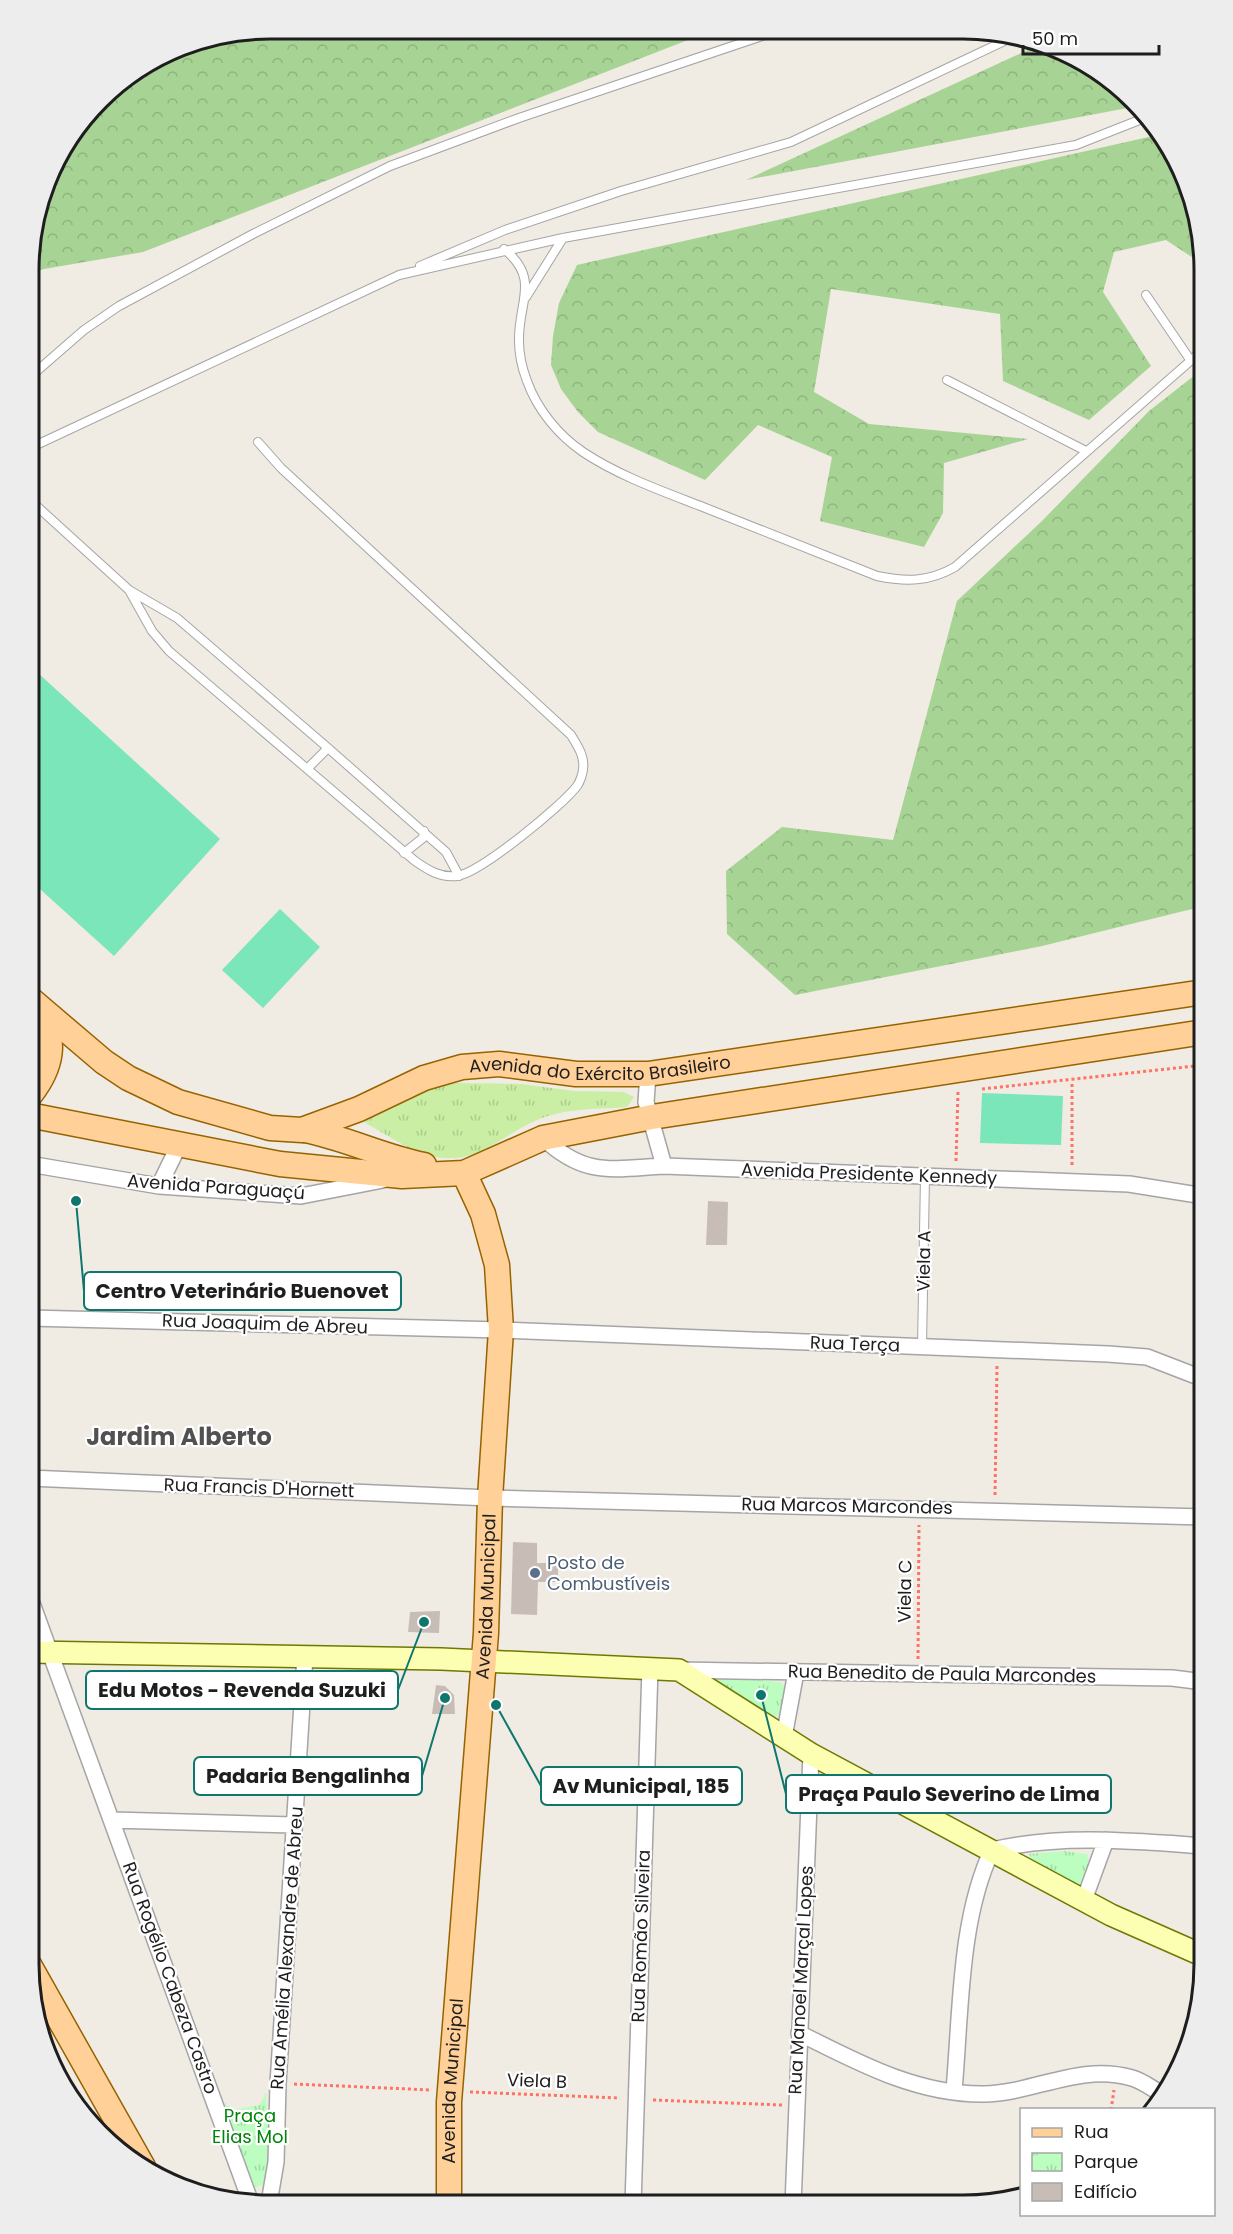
<svg xmlns="http://www.w3.org/2000/svg" width="1233" height="2234" font-family="Poppins,sans-serif">
  <defs>
    <pattern id="grass-tufts" width="24" height="20" patternUnits="userSpaceOnUse" patternTransform="scale(1.5)"><rect width="24" height="20" fill="#caeea4"/><path d="M3 7l-1-3M5 7V3M7 7l1-3M15 17l-1-3M17 17v-4M19 17l1-3" fill="none" stroke="#adcc8d"/></pattern>
    <pattern id="forest-crowns" width="20" height="18" patternUnits="userSpaceOnUse" patternTransform="scale(1.5)"><rect width="20" height="18" fill="#a7d394"/><path d="M2 6a3 3 0 1 1 6 0M12 15a3 3 0 1 1 6 0" fill="none" stroke="#8fb57f"/></pattern>
    <pattern id="park-tufts" width="24" height="20" patternUnits="userSpaceOnUse" patternTransform="scale(1.5)"><rect width="24" height="20" fill="#bcfec0"/><path d="M3 7l-1-3M5 7V3M7 7l1-3M15 17l-1-3M17 17v-4M19 17l1-3" fill="none" stroke="#a1d9a5"/></pattern>
  </defs>
  <rect width="100%" height="100%" fill="#f0ebe3"/>
  <path fill="url(#grass-tufts)" d="M456 1083 521 1084 574 1091 624 1092 634 1097 627 1107C602 1109 572 1108 548 1116 528 1122 510 1135 491 1146 441 1175 408 1147 364 1122L425 1089Z"/>
  <path fill="url(#forest-crowns)" d="M270 29 711 31 143 252 44 269 30 274 31 239 54 163 111 89 178 47Z
    M1041 44C1078 56 1112 77 1138 106L746 180Z
    M1162 134 1192 192 1204 265 1166 240 1114 252 1103 292 1151 366 1089 420 1003 381 1000 314 831 289 814 392 869 424 1028 439 944 463 943 513 924 547 820 521 832 457 758 425 705 480 598 432 578 412 561 389 551 365 553 336 559 303 577 265Z
    M1204 368V906L1042 946 795 995 727 934 726 871 782 827 893 840 957 601 1042 521 1149 411Z"/>
  <path fill="url(#park-tufts)" d="M719 1677 780 1682 788 1688 784 1712 774 1717 715 1684 711 1679Z
    M1064 1851 1087 1854 1091 1868 1082 1886 1077 1887 1030 1859 1029 1854Z
    M266 2092 269 2151 267 2184 252 2188 221 2101 234 2110 260 2105Z"/>
  <path fill="#7ae6ba" d="M38 673 220 839 114 956 30 880V682Z
    M280 909 320 947 263 1008 222 970Z
    M982 1093 1063 1096 1061 1145 980 1143Z"/>
  <path fill="#c8bdb6" d="M708 1201 728 1202 727 1245H706Z
    M513 1542 537 1543V1563H558V1582H538L537 1615 511 1614Z
    M440 1611 439 1633 408 1632 410 1612Z
    M436 1685 445 1686 454 1695 455 1714H432Z"/>
  <g fill="none" stroke-linecap="round" stroke-linejoin="round">
    <defs>
      <path id="service" d="M504 249C541 279 518 302 519 341 519 354 522 368 527 381 537 409 558 435 583 452 619 476 662 491 703 507 761 530 819 553 877 576 906 582 929 582 955 567L1204 349
        M420 266 505 230 621 191 791 142 1017 35
        M1146 295 1191 361
        M526 297 563 238
        M30 377 84 330 119 306 253 234 390 166 519 118 774 32
        M947 380 1086 451
        M30 448 399 275 563 238 1076 145 1147 117
        M30 500 129 590 177 618 328 748 446 852 459 876
        M129 590 152 631 169 651 415 861C428 870 440 878 457 876 480 873 562 806 577 786 580 782 583 773 583 769 585 756 577 745 571 735L281 468 258 442
        M308 768 328 748
        M404 853 423 838 424 831
        M922 1347 925 1176"/>
      <path id="minor" d="M648 1074 646 1102 664 1166
        M543 1138C585 1177 611 1169 664 1166L1129 1184 1204 1196
        M29 1164 159 1186 301 1196 383 1180
        M159 1186 179 1145
        M29 1318 501 1330 1108 1354 1147 1357 1204 1379
        M29 1478 490 1498 1204 1517
        M29 1595 251 2203
        M679 1670 1172 1678 1204 1682
        M784 1737 796 1672
        M113 1820 294 1825
        M1084 1900 1106 1840
        M799 2033C857 2062 917 2095 984 2094 1035 2093 1079 2063 1132 2078 1143 2081 1154 2090 1164 2095
        M954 2090C961 2013 959 1920 992 1850 1062 1834 1133 1841 1204 1846
        M269 2203 276 2162 278 2084 305 1656
        M633 2205 650 1668
        M793 2205 811 1754"/>
      <path id="secondary" d="M29 1652 441 1659 679 1670 811 1754 1111 1915 1204 1956"/>
      <g id="primary">
        <path id="s1" d="M30 999 104 1062 128 1078 178 1102 270 1128 302 1130 359 1109 424 1078 462 1067 499 1064 576 1074H648L1204 992"/>
        <path d="M30 1095C52 1067 57 1041 39 1010"/>
        <path d="M29 1115 280 1164 402 1176 464 1173 543 1138 652 1117 1204 1032"/>
        <path d="M305 1130C346 1138 383 1157 424 1165"/>
        <path d="M29 1965 143 2167"/>
        <path id="s2" d="M449 2204V2102L486 1633 490 1498 501 1330 497 1265 483 1214 464 1173"/>
      </g>
    </defs>
    <use href="#service" stroke="#a5a5a5" stroke-width="10"/>
    <use href="#minor" stroke="#a5a5a5" stroke-width="18"/>
    <use href="#secondary" stroke="#6e7900" stroke-width="24"/>
    <use href="#primary" stroke="#976300" stroke-width="27"/>
    <path stroke="#ff7264" stroke-width="3" stroke-dasharray="3 3" stroke-linecap="butt" d="M982 1089 1204 1065
      M956 1161 958 1092 960 1091
      M1072 1165V1082
      M995 1495 997 1366
      M918 1659 919 1525
      M294 2084 431 2090
      M470 2092 620 2098
      M653 2100 782 2105
      M1111 2110 1114 2090"/>
    <use href="#service" stroke="#fff" stroke-width="8"/>
    <use href="#minor" stroke="#fff" stroke-width="15"/>
    <use href="#secondary" stroke="#fcffb2" stroke-width="21"/>
    <use href="#primary" stroke="#ffd198" stroke-width="24"/>
  </g>
  <circle fill="#5c6f8a" stroke="#fff" stroke-width="2" cx="535" cy="1573" r="6"/>
  <g text-anchor="middle" stroke-width="4.5" stroke-linejoin="round" paint-order="stroke">
    <g font-size="18" fill="#1e1e1e" stroke="#fff">
      <text dy="6" stroke="none"><textPath href="#s1" startOffset="620">Avenida do Exército Brasileiro</textPath></text>
      <text transform="translate(869 1174) rotate(2)" y="6">Avenida Presidente Kennedy</text>
      <text transform="translate(216 1187) rotate(4)" y="6">Avenida Paraguaçú</text>
      <text transform="translate(924 1261) rotate(-89)" y="6">Viela A</text>
      <text transform="translate(265 1324) rotate(2)" y="6">Rua Joaquim de Abreu</text>
      <text transform="translate(855 1344) rotate(2)" y="6">Rua Terça</text>
      <text transform="translate(259 1488) rotate(2)" y="6">Rua Francis D'Hornett</text>
      <text transform="translate(847 1506) rotate(1)" y="6">Rua Marcos Marcondes</text>
      <text transform="translate(905 1591) rotate(-89)" y="6">Viela C</text>
      <text dy="6" stroke="none"><textPath href="#s2" startOffset="609">Avenida Municipal</textPath></text>
      <text transform="translate(942 1674) rotate(1)" y="6">Rua Benedito de Paula Marcondes</text>
      <text transform="translate(641 1936) rotate(-88)" y="6">Rua Romão Silveira</text>
      <text transform="translate(287 1948) rotate(-86)" y="6">Rua Amélia Alexandre de Abreu</text>
      <text transform="translate(170 1978) rotate(70)" y="6">Rua Rogélio Cabeza Castro</text>
      <text transform="translate(801 1980) rotate(-87)" y="6">Rua Manoel Marçal Lopes</text>
      <text dy="6" stroke="none"><textPath href="#s2" startOffset="123">Avenida Municipal</textPath></text>
      <text transform="translate(537 2081) rotate(2)" y="6">Viela B</text>
    </g>
    <g font-size="18" fill="#4e5e75" stroke="#fff" text-anchor="start">
      <text x="547" y="1569">Posto de<tspan x="547" dy="21">Combustíveis</tspan></text>
    </g>
    <g font-size="18" fill="#02850b" stroke="#fff">
      <text x="250" y="2122">Praça<tspan x="250" dy="21">Elias Mol</tspan></text>
    </g>
    <g font-size="24" font-weight="bold" fill="#515151" stroke="#fff">
      <text x="179" y="1445">Jardim Alberto</text>
    </g>
  </g>
  <path d="M0 0H1233V2234H0ZM270 39H963A231 231 0 0 1 1194 270V1964A231 231 0 0 1 963 2195H270A231 231 0 0 1 39 1964V270A231 231 0 0 1 270 39Z" fill="#ededed" fill-rule="evenodd"/>
  <path fill="none" stroke="#1e1e1e" stroke-width="3" d="M270 39H963A231 231 0 0 1 1194 270V1964A231 231 0 0 1 963 2195H270A231 231 0 0 1 39 1964V270A231 231 0 0 1 270 39Z"/>
  <path fill="none" stroke="#0f766e" stroke-width="2" d="M76 1201L84 1291M424 1622L398 1690M445 1698L422 1776M496 1705L541 1786M761 1695L786 1794"/>
  <g fill="#0f766e" stroke="#fff" stroke-width="2">
    <circle cx="76" cy="1201" r="6"/>
    <circle cx="424" cy="1622" r="6"/>
    <circle cx="445" cy="1698" r="6"/>
    <circle cx="496" cy="1705" r="6"/>
    <circle cx="761" cy="1695" r="6"/>
  </g>
  <g fill="#fff" stroke="#0f766e" stroke-width="2">
    <rect x="84" y="1272" width="317" height="38" rx="6"/>
    <rect x="86" y="1671" width="312" height="38" rx="6"/>
    <rect x="194" y="1757" width="228" height="38" rx="6"/>
    <rect x="541" y="1767" width="201" height="38" rx="6"/>
    <rect x="786" y="1775" width="325" height="38" rx="6"/>
  </g>
  <g font-size="20" text-anchor="middle" font-weight="bold" fill="#1e1e1e">
    <text x="242" y="1298">Centro Veterinário Buenovet</text>
    <text x="242" y="1697">Edu Motos - Revenda Suzuki</text>
    <text x="308" y="1783">Padaria Bengalinha</text>
    <text x="641" y="1793">Av Municipal, 185</text>
    <text x="949" y="1801">Praça Paulo Severino de Lima</text>
  </g>
  <rect x="1020" y="2108" width="195" height="108" fill="#ffffff" stroke="#a5a5a5" stroke-width="1.5"/>
  <rect x="1032" y="2128" width="30" height="9" fill="#ffd198" stroke="#a5a5a5" stroke-width="1.5"/>
  <text x="1074" y="2138" font-size="18" fill="#1e1e1e">Rua</text>
  <rect x="1032" y="2153" width="30" height="18" fill="url(#park-tufts)" stroke="#a5a5a5" stroke-width="1.5"/>
  <text x="1074" y="2168" font-size="18" fill="#1e1e1e">Parque</text>
  <rect x="1032" y="2183" width="30" height="18" fill="#c8bdb6" stroke="#a5a5a5" stroke-width="1.5"/>
  <text x="1074" y="2198" font-size="18" fill="#1e1e1e">Edifício</text>
  <path d="M1023 45v9h136v-9" fill="none" stroke="#1e1e1e" stroke-width="3"/>
  <text x="1032" y="45" font-size="18" fill="#1e1e1e" stroke="#ffffff" stroke-width="4.5" paint-order="stroke">50 m</text>
</svg>
